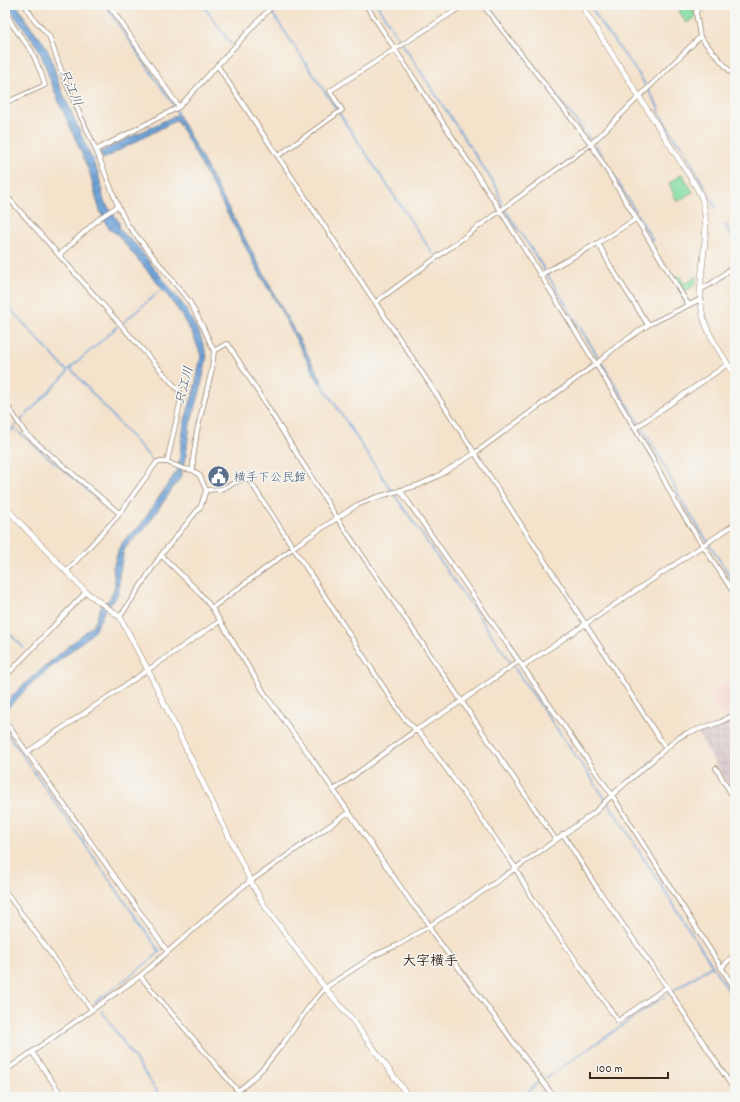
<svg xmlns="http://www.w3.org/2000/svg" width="740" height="1102" font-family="Dekko,'Klee One',sans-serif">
  <defs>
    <pattern id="industrial-grid" width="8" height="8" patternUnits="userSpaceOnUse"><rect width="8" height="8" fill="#d2bec3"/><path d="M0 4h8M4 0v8" fill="none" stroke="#b5a3a7"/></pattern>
    <pattern id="garden-dots" width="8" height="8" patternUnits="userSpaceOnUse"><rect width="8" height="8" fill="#86e1a6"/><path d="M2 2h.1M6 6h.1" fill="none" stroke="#75c18e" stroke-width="1.8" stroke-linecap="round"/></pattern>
    <pattern id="water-waves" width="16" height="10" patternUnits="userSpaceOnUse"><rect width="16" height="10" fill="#6aa1d8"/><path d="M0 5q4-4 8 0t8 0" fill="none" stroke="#5883af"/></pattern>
  </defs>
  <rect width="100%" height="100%" fill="#f6f6f2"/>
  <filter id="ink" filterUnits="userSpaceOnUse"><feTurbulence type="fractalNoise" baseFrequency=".025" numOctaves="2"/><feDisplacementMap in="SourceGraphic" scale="8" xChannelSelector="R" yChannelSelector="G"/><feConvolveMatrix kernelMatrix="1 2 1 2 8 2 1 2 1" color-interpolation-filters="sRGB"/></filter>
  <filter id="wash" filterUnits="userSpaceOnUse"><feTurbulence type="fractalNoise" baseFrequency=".012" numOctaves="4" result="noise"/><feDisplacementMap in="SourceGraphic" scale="16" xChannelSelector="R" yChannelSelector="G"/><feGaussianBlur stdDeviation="0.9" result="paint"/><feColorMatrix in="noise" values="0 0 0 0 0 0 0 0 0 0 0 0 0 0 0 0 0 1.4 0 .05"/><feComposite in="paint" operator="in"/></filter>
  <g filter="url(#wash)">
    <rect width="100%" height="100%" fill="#f4e2cb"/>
    <path fill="#f7d0cc" d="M735 678V711L723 719 708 695Z"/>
    <path fill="url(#industrial-grid)" d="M735 716V797L697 732 723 724Z"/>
    <path fill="url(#garden-dots)" stroke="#608662" d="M687 5H688L694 11 695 18 686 23 679 11Z
      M682 174 693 192 677 202 669 183Z
      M678 275 685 284 697 276 695 285 684 292 675 277Z"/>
    <path fill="url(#water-waves)" stroke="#52667b" d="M9 5H17L28 23 43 42 50 55 59 84 98 173 104 201 119 222 120 230 136 245 184 306 200 335 207 356 200 392 190 424 186 455 180 478 143 531 130 542 124 550 119 576V591L117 596 105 610 94 632 33 682 5 711V703L21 687 92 626 95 621 101 607 110 598 114 589 115 584 113 568 119 548 125 539 139 527 178 469 184 423 194 391 201 356 194 337 178 310 164 291 116 233C100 227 95 190 90 174 79 144 64 117 53 87 47 74 44 58 36 45 27 30 16 22 9 5Z
      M178 114 271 287V288L322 381 319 383 269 289H268L177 120 103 159 100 152Z"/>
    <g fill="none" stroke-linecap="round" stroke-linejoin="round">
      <path stroke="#6aa1d8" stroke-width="1.5" d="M105 5 175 107 178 115
        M203 5 231 44
        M276 5 271 11 433 254
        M377 5 497 188 502 205 534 253 661 459 681 500 735 584
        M487 5 590 139
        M590 5 602 25 638 73 659 108V113L676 141 681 144 716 208
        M595 144 653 241
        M91 161 99 157
        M725 224 735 241
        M5 303 67 371V373L20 421
        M123 323 162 289 164 288
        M70 368 153 461
        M67 371 117 327
        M321 383 389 487 609 804 735 1001
        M14 428 114 513
        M5 437 17 424
        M5 629 24 648
        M5 730 160 952 138 970 95 1002
        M673 991 712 966
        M101 1010 161 1097
        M546 1078 668 994
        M522 1097 539 1082"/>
    </g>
  </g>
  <g filter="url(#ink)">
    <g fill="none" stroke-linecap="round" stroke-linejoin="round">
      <defs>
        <path id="minor" d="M25 5 33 18 49 36 65 81 96 150 118 206 101 217 59 255
          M109 5 179 107
          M366 5 500 210 596 364 652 457 678 507 735 595
          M483 5 591 144 688 304
          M692 5 697 10
          M700 5 696 12 700 37 735 77
          M5 11 13 26 31 50 41 73 45 85 43 86 5 103
          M217 65 441 401 665 747
          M96 150 179 107 273 5
          M278 156 342 110 330 91 464 5
          M5 194 180 392 181 399 167 462
          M118 206 127 224 189 301 203 327 214 351 212 369 197 431 193 459V470
          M636 219 598 243 611 267 648 325
          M540 275 598 243
          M701 289C714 284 725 274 735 264
          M376 302 591 144 700 37
          M214 351 226 344H228L337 518 556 840
          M5 402 26 434 119 513
          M635 428 728 364
          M206 490 221 489 243 479H246L250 481 403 717 424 738 463 792 515 867 530 895 618 1021 667 987
          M400 490 612 795 735 989
          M161 555 197 590 212 608 267 697 310 756 413 905 427 921 432 932 554 1097
          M66 572 117 517 157 462H167L184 469 193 470 200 476 206 490 201 506 161 555 120 617
          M212 608 298 544 357 505 374 498 419 485 438 476 475 453 596 364 617 346 648 325 701 299
          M523 666 735 524
          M5 677 86 592
          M5 721 168 952
          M27 752 220 621
          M716 768 735 800
          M334 790 416 730 462 701 519 661
          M563 834 597 888 667 987 735 1091
          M5 891 92 1010
          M721 968 735 954
          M140 976 238 1091
          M32 1052 63 1097
          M5 1071 140 976 241 888 349 812
          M230 1097 249 1082 264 1067 285 1041 311 1004 325 988 375 955 398 945 429 926 476 896 556 840 594 813 612 795 678 738 687 733 721 722 735 714"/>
        <path id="tertiary" d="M581 5 692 180C696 186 700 193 702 199 713 237 694 278 703 316 708 336 724 358 735 375
          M5 507 86 592 120 617 148 670 250 880 264 905 325 988 351 1018 409 1097"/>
      </defs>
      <use href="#minor" stroke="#988674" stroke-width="5.5"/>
      <use href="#tertiary" stroke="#988674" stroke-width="6"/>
      <use href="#minor" stroke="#fff" stroke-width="4"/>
      <use href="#tertiary" stroke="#fff" stroke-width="5"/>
    </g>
  </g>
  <defs>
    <symbol id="civic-disc" viewBox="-11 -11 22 22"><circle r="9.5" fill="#5c6f8a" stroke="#f6f6f2"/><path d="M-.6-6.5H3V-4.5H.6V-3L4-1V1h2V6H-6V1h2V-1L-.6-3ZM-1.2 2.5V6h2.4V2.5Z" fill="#fff"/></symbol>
  </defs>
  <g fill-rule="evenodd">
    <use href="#civic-disc" x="206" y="464" width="25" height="25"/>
  </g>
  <g text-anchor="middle" stroke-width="3" stroke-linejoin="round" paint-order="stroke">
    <g font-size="12" fill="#4e5e75" stroke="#f6f6f2" text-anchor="start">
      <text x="234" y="481">横手下公民館</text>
    </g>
    <g font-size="13" font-style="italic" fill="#4b545f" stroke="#f6f6f2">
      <text transform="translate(72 87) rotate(67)" y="5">只江川</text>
      <text transform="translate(183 385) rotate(-76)" y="5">只江川</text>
    </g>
    <g font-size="14" font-weight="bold" fill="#3b2a1e" stroke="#f6f6f2">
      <text x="430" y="965">大字横手</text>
    </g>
  </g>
  <rect width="740" height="1102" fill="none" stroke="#f6f6f2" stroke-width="20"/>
  <path d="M590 1072v6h78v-6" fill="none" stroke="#3b2a1e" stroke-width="2"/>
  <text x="596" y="1072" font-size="12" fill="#3b2a1e" stroke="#f6f6f2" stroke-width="3" paint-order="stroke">100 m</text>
</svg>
